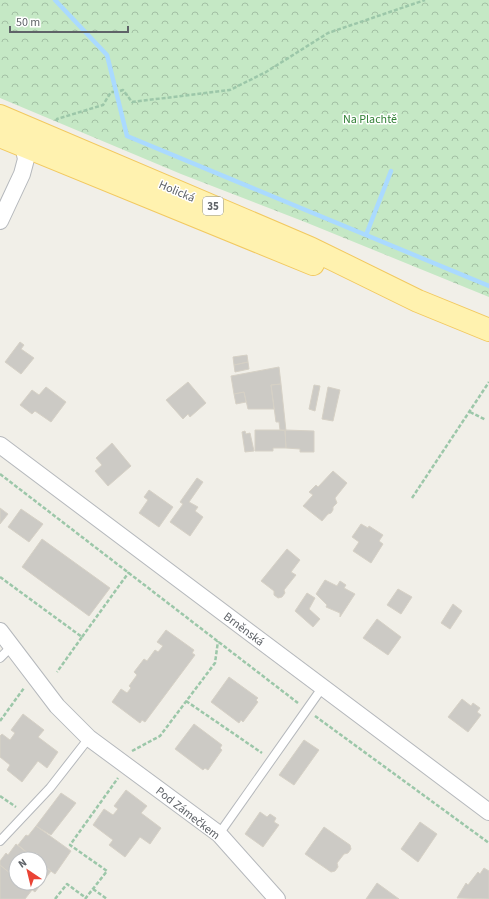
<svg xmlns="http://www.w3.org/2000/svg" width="489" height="899" font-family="'Source Sans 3',sans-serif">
  <defs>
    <pattern id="forest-crowns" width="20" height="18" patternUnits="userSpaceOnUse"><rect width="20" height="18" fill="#c5e8c5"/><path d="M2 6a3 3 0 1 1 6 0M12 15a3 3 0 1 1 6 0" fill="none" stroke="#a3c0a4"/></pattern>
  </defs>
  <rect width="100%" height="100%" fill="#f1efe8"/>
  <path fill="url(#forest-crowns)" d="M0 0H489V297L305 222 181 174 0 98Z"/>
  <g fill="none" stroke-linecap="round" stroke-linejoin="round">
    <path stroke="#aadaff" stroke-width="4.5" d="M55 0 107 55 127 136 489 286
      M366 235 391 171"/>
  </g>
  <path fill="#cccac5" stroke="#d6d1c6" d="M20 342 24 345 21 349 34 358 21 374 5 362Z
    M247 355 248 362 234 365 233 357Z
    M248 362 249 369 235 372 234 365Z
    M279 367 281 384 271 385 274 409H248L244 392 234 394 231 376Z
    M188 382 206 403 190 417 188 414 183 419 166 400Z
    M281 384 286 431 280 430 279 422H276L271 385Z
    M314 385 320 386 315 411 309 409Z
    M46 387 66 402 51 422 35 411 32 414 20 405 32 390 39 395Z
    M328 387 340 390 333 421 322 419Z
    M244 392 246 402 236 404 234 394Z
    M255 430H285L286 448H273V451H255Z
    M285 430 314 431V452H300V449L286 448Z
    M245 431 246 434 250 433 254 451 245 452 242 432Z
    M112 443 131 466 108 486 95 471 102 465 96 458Z
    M333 471 347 483 335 498 337 503 333 507V510L331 513 328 514 322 521 303 506 313 495 309 492 316 485 318 487Z
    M197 478 203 482 189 502 198 507 195 511 203 517 190 536 170 522 183 504 180 502Z
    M149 490 173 507 159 527 139 513 148 500 144 497Z
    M0 508 8 514 0 524Z
    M21 509 43 524 29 542 8 527Z
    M361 524 368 528 369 526 383 535 379 541 383 544 371 563 353 551 359 542 352 537Z
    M42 539 110 588 89 616 22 567Z
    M287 549 300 560 291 572 296 575 284 590 285 593 282 597 278 598 274 595V591L261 581Z
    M325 580 337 586 340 581 346 585 344 588 355 594 340 617V613L326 607 327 605 316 594Z
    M398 589 412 597 401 614 387 605Z
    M307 593 315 598 309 609 320 619 313 627 295 611Z
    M453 604 462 611 450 629 441 623Z
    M377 619 401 637 388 655 363 638Z
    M166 630 194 650 192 653 195 655 145 722 142 720 140 723 112 702 121 689 127 693 131 688 129 686 137 675 134 672 144 659 147 661 155 650 158 652 163 646 157 642Z
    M229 677 258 698 256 700 258 702 243 722 241 720 239 723 211 702Z
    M462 699 471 706 473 703 480 708 477 712 481 715 468 732 448 717Z
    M23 714 44 730 38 737 58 752 47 768 38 761 22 782 7 770 10 765 0 757V736L2 734 10 740 15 733 11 730Z
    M194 724 222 745 220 748 222 750 208 770 205 768 203 770 175 749Z
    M304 740 319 750 294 785 279 775Z
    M126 790 147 806 141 813 161 828 150 844 140 837 125 857 109 845 113 840 93 825 104 809 113 815 118 809 114 806Z
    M61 793 76 803 51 835 36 826Z
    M260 812 267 817 270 814 276 818 274 822 279 825 263 847 245 834Z
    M420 822 437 834 418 862 401 849Z
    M36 826 71 851 55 874 40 863V859H35L18 845 26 835 28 836Z
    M324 827 350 845 351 849 348 853 344 854 337 863 338 867 335 871 331 872 305 854Z
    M16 844 35 859H16V878L0 865V861L6 853 8 855Z
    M40 863 51 871 35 892 23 883H40Z
    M0 865 16 878V883H23L32 890 25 899H0Z
    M484 868 489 871V899L457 898 466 883 468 885 478 872 480 874Z
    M377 883 399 899H366Z"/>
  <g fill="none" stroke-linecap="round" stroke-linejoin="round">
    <defs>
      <path id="lane" d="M0 658 12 646
        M219 834 322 688
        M0 841 50 788 89 738"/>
      <path id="street" d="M0 221 22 174 26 159 21 137
        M0 445 489 812
        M0 631 57 706 89 738 219 834 277 899"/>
      <path id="primary" d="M0 116 310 248 418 301 489 330
        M0 136 313 264"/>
    </defs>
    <use href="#lane" stroke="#b5b8bc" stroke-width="10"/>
    <use href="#street" stroke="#b5b8bc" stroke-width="18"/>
    <use href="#primary" stroke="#f2c960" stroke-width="24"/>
    <path stroke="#9cc7a9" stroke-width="2.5" stroke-dasharray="4 2" stroke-linecap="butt" d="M120 91 123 90 132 102 230 90 266 72 328 33 425 0
      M56 121 57 119 103 105 111 92H114
      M470 412 486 420
      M0 474 298 703
      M412 498 489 382
      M0 577 82 637 57 672
      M82 637 129 572
      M186 701 262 753
      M315 716 489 843
      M0 721 24 688
      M132 751 160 736 215 663 218 641
      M0 796 16 807
      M93 889 107 899
      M55 899 67 884 86 898
      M85 899 107 871 70 845 118 778"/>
    <use href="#lane" stroke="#fff" stroke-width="8"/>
    <use href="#street" stroke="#fff" stroke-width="16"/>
    <use href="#primary" stroke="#fff2af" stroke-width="22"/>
  </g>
  <g text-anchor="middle" stroke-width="3" stroke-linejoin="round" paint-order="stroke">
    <rect fill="#fff" stroke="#8f9295" stroke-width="1" x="203" y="197" width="20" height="18" rx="3"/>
    <g font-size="11" font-weight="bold" fill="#5f6368">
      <text x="213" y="210">35</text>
    </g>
    <g font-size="12" fill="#348238" stroke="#fff">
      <text x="370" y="123">Na Plachtě</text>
    </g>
    <g font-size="12" fill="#5f6368" stroke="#fff">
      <text transform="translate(177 191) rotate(23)" y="4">Holická</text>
      <text transform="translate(244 629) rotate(37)" y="4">Brněnská</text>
      <text transform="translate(188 813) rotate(38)" y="4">Pod Zámečkem</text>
    </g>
  </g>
  <g transform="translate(28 871) rotate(325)"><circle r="19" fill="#ffffff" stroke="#bfc1c3"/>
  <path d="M0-3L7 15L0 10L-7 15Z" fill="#ea4335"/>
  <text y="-6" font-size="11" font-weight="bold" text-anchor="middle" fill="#5f6368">N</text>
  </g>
  <path d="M10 26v6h118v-6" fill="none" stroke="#5f6368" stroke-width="2"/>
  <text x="16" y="26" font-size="12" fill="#5f6368" stroke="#ffffff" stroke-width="3" paint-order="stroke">50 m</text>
</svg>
